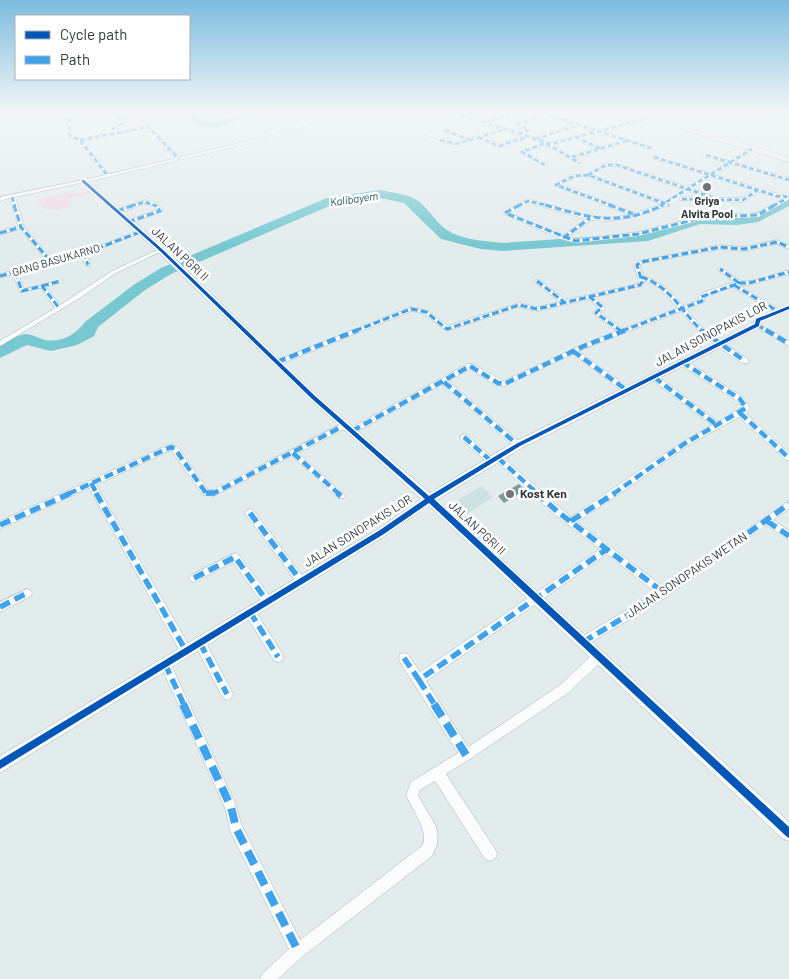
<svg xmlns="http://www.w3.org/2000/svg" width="789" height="979" font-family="Barlow,sans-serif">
  <rect width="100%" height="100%" fill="#e3eced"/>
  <path fill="#cee1e3" d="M481 486 493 497 467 514 455 502Z"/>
  <path fill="#f1d8e6" d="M95 184 99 193 67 198 71 204 60 210 45 209 36 201 58 194 84 193 88 191 87 187Z"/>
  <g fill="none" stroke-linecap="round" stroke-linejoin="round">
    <path fill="#77c8d1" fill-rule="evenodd" d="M0 110H7L0 114Z
      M182 110H192C196 113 200 118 204 121 218 127 249 108 267 110L217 128 198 126Z
      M380 190C393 193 411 194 421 203 431 212 439 227 452 233 466 240 486 241 502 243L648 233 700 216 751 215 789 196V206L758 222 737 225 700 224 648 241 502 251 481 249 441 239 404 203 380 198 334 204 171 274 145 290 98 327 94 336 77 345 51 351 27 345 0 358V346C7 342 17 335 25 334 32 334 38 338 45 340 62 343 76 334 85 322L135 284 161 268 327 198Z"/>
  </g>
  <path fill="#82989a" d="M519 484 525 490 504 503 498 496Z"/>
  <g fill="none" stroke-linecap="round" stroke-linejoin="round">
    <defs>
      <path id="minor" d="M66 110H84L70 113 72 135 80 139 148 126 181 159 177 160 147 128 83 141 109 175 105 176 78 141 68 136Z
        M113 110H117L124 124 120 128 112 130 110 128 118 126 120 124Z
        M372 110H377L453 143 465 139 443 131V129L469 138 501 129 444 110H449L463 114 484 110 467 115 484 121 525 110H530L488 122 519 132 526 130 517 125V123L538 117V119L522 124 531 130 523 134 535 137 575 125 531 110H536L599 130 648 117 649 119 603 131 653 148 651 149 628 142 574 158 582 162V163L580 164 545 145 526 152 547 164V166H545L520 152 542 143 528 138 499 147 478 138 451 145ZM579 126 594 131 551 143 540 139ZM505 130 524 137 499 144 482 137ZM599 133 623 140 601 147 580 138ZM575 139 597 148 571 156 552 145Z
        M765 110H770L789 115V117Z
        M752 148 754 150 734 162 789 178V181L731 164 715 175 789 197 788 200 758 217 705 219 638 236 575 243 561 239 502 213 528 199 589 216 607 218 630 215 554 185 572 175 587 174 604 164H617L688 187 707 175 652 158V156L710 173 727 163 704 156V154L730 161ZM607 166H617L684 190 665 202 592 175ZM588 176 661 204 635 213 560 185 575 177ZM711 177 754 190 742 198H719L692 189ZM689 191 709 198 682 197 679 199 680 200 743 202 759 192 783 199 757 213 705 215 638 232 591 238 575 239 567 237 591 220 607 221 628 218 650 212 665 206H670L669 204ZM529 203 586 219 562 236 509 213Z
        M83 180 85 181V182L15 197 24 227 52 260 94 248 138 231 143 232 86 253 91 265 90 266H86L81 255 18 273 24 289 62 280V282L46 287 60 305 112 271 159 249 164 250 116 273 80 298 0 346V341L55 308 41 288 20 292 13 274 0 278V274L47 261 20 229 0 235V231L18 226 10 198 0 201V197Z
        M145 200 157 203 163 211 128 224 126 223V221L157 210 153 205 145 204 117 213 114 211Z
        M777 240 789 245V249L776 244 744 251 720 249 643 263 640 265 643 276C661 281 672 292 683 306L699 300V296L705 292 734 282 718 270V268C727 268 733 279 742 281 751 283 778 273 789 270V274L749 285H739L781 311V313H777L733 287 709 294 704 298V302L686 309 705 331 748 359V363H742C719 348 698 333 681 311L578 351 631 389 632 391 631 393H625L573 354 504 386 495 385 470 369 448 381 521 443 522 445 521 447H515L442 384 355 433 352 434 348 431 349 429 467 364H473L503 381 582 345 617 331 594 314 593 313 598 307 589 299 537 311 519 307 447 331 424 314 412 311 280 364H274L273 362 411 307 428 311 448 326 519 303 537 307 560 302 535 282V280H539L566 300 638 284 639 282 634 265 639 261 720 245 744 247ZM644 280 658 287 678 308 623 329 600 313 605 307 595 297 642 286 645 282Z
        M757 323 789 341V346L755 326 754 325Z
        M679 360H685L743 397 750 408 745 413 789 453V461L786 460 739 417 687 446 625 490 577 522 664 587 789 501V509L773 520 789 531V540L766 525 659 602 583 647 579 646 578 642 579 638 656 593 607 554 426 681 468 747 560 685 594 653 598 652 602 653 603 657 602 661 568 693 470 759 446 774 495 849 497 854 495 859 490 861 485 859 435 781 420 790 418 795C429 819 447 828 432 856L303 956 278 979H260L262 974 289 949 231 833 225 808 160 664 161 660 165 659 169 660 235 803 242 826 300 940 422 846C430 832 412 810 406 795L411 782 458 753 400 662 399 658 400 654 404 653 408 654 420 672 600 549 555 515 495 460 494 458 495 456H501L571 517C618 486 663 452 712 425L651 379V375H657L718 422 742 407 737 401 679 364Z
        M345 422 349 425 348 427 298 453 344 494 345 496 344 498H338L292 456 214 496 203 495 171 450 96 485 190 647 191 651 190 655 186 656 182 655 89 488 0 529V521L168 445 171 444 178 447 208 490H213Z
        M464 434 467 435 494 459 495 461 494 463H488L461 439 460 437Z
        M250 509 253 510 304 578 306 581 304 584 301 585 298 584 247 516 245 513 247 510Z
        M235 553 238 554 271 598 272 601 271 604 267 606 263 604 233 562 197 581 194 582 191 581 189 578 191 575Z
        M27 589 31 590 32 593 31 596 0 612V602Z
        M250 607 254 609 282 653 283 657 282 661 278 662 274 661 246 615 245 612 246 609Z
        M200 638 204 639 231 690 233 694 231 698 227 700 223 698 196 647 195 643 196 639Z"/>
      <path id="tertiary" d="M379 110H387L88 182 164 248 316 395 430 493 514 442 753 324 755 318 789 305V310L762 321 760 327 522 448 437 500 789 822V841L783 839 428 505 386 535 0 773V756L378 529 421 499 310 399 158 252 80 181Z
        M664 110H671L654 118 649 117Z"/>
      <path id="primary" d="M617 110H626L789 157V162Z"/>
    </defs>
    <use href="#minor" stroke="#abb2b3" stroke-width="1"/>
    <use href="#tertiary" stroke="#abb2b3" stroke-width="1"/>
    <use href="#primary" stroke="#bcb6bc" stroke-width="1"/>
    <use href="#minor" fill="#fbfcfc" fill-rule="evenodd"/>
    <use href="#tertiary" fill="#fbfcfc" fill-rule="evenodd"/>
    <use href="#primary" fill="#f1edf0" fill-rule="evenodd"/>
    <path stroke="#3ea3ec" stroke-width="2.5" stroke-dasharray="5 2.5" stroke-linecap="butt" d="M68 110 70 136 80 140 107 175
      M446 110 551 144 648 118
      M533 110 651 148
      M767 110 789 116
      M69 112 82 110
      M463 115 482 110
      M485 122 528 110
      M112 129 122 124 115 110
      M445 130 470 140
      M518 134 529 130 518 124 537 118
      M478 137 499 146 527 137
      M575 137 602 149
      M535 139 579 125
      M80 140 148 127 179 159
      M440 140 456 144 503 130
      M706 155 789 180
      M572 157 626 141
      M654 157 777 196 787 197
      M545 165 522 152 545 143 580 163
      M588 175 606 165H617L720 200
      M12 197 15 206
      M682 199 743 200 758 190
      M131 206 145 202 157 206
      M518 206 528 201 549 206
      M613 206 556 185 574 176 588 175 669 205
      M660 206 752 149
      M773 206 786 199"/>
    <path stroke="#3ea3ec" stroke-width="3" stroke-dasharray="7 3" stroke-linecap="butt" d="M14 205 21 227 51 262
      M520 205 505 213 575 241 638 234 705 217 758 215 775 205
      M545 205C591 218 616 227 663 205
      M609 205 633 214
      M117 211 135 205
      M128 222 160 211 156 205
      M0 233 21 227
      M563 238 590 218
      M83 252 88 265
      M15 272 22 291 42 286 59 308
      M0 276 96 249 140 232
      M641 277C670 286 682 312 702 331
      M537 281 564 302
      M739 283H749L789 272
      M734 285 779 312
      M42 286 60 281
      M589 296 602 307 596 313 621 331
      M757 325 768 331
      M355 331 411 309 426 312 447 329 519 305 537 309 640 285 642 282 637 265 641 262 720 247 744 249 777 242 789 247
      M622 331 702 301 701 297 739 283 720 269"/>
    <path stroke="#3ea3ec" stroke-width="4.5" stroke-dasharray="9 4.5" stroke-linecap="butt" d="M701 330 745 361
      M766 330 789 344
      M573 351 628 391
      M277 362 358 330
      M654 377 718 426
      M444 382 518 445
      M740 413 789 458
      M352 431 470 366 498 383 504 384 584 346 626 330
      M464 437 491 461
      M293 453 339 494
      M498 458 538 494
      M91 483 97 494
      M68 494 171 447 175 449 206 493H214L345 425
      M613 494 684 444 746 408 740 399 682 362"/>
    <path stroke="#3ea3ec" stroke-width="5.5" stroke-dasharray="11 5.5" stroke-linecap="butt" d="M96 493 186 651
      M206 493H215
      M337 493 341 496
      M536 493 558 512 664 593
      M250 513 301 581
      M571 521 615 493
      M767 521 789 536
      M0 525 71 493
      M194 578 235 557 267 601
      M0 607 27 593
      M250 612 278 657
      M583 642 655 599 789 504
      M200 643 227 694
      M404 658 419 680 607 549
      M165 664 184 705
      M419 680 435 705"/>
    <path stroke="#3ea3ec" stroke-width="8" stroke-dasharray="15 8" stroke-linecap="butt" d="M183 704 231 807 236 828 298 951
      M434 704 466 755"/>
    <defs>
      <path id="cycleway" d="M82 180H84L162 249 315 396 429 496 516 444 755 324 756 319 789 306V309L760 321 759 326 520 446 434 499 789 827V838L786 836 429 503 384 534 0 769V760L380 530 425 499 311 398 160 251 82 182Z"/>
    </defs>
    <use href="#cycleway" stroke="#fff" stroke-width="3"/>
    <use href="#cycleway" fill="#0057b8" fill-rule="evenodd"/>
  </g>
  <linearGradient id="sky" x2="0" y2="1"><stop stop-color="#7bbcdf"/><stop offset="0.45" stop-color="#f2f6f7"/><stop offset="1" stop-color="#f2f6f7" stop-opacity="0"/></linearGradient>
  <rect width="789" height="247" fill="url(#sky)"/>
  <g fill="#707778" stroke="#fff" stroke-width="2">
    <circle cx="707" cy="187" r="5"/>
    <circle cx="510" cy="494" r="5"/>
  </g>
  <g text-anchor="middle" stroke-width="5" stroke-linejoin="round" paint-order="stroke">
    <g font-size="11" font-style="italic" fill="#215157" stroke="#fff">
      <text transform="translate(354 199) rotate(-8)" y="4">Kalibayem</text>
    </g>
    <g font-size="11" font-weight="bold" fill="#323839" stroke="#fff">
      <text x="707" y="205">Griya<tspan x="707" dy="13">Alvita Pool</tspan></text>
    </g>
    <g font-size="11" fill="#323839" stroke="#fff">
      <text transform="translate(56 260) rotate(-16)" y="4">GANG BASUKARNO</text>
    </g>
    <g font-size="12" fill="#323839" stroke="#fff">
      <text transform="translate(180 254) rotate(43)" y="4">JALAN PGRI II</text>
      <text transform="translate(711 334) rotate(-28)" y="4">JALAN SONOPAKIS LOR</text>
      <text transform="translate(477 528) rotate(43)" y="4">JALAN PGRI II</text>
      <text transform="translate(358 531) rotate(-32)" y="4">JALAN SONOPAKIS LOR</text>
      <text transform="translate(687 575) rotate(-34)" y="4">JALAN SONOPAKIS WETAN</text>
    </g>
    <g font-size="12" font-weight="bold" fill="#323839" stroke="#fff" text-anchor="start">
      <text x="520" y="498">Kost Ken</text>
    </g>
  </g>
  <rect x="15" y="15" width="175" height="65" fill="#ffffff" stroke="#adafb0"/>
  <rect x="25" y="31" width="25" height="8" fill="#0057b8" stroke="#adafb0"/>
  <text x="60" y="40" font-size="15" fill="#323839">Cycle path</text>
  <rect x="25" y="56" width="25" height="8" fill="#3ea3ec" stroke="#adafb0"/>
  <text x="60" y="65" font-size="15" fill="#323839">Path</text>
</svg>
